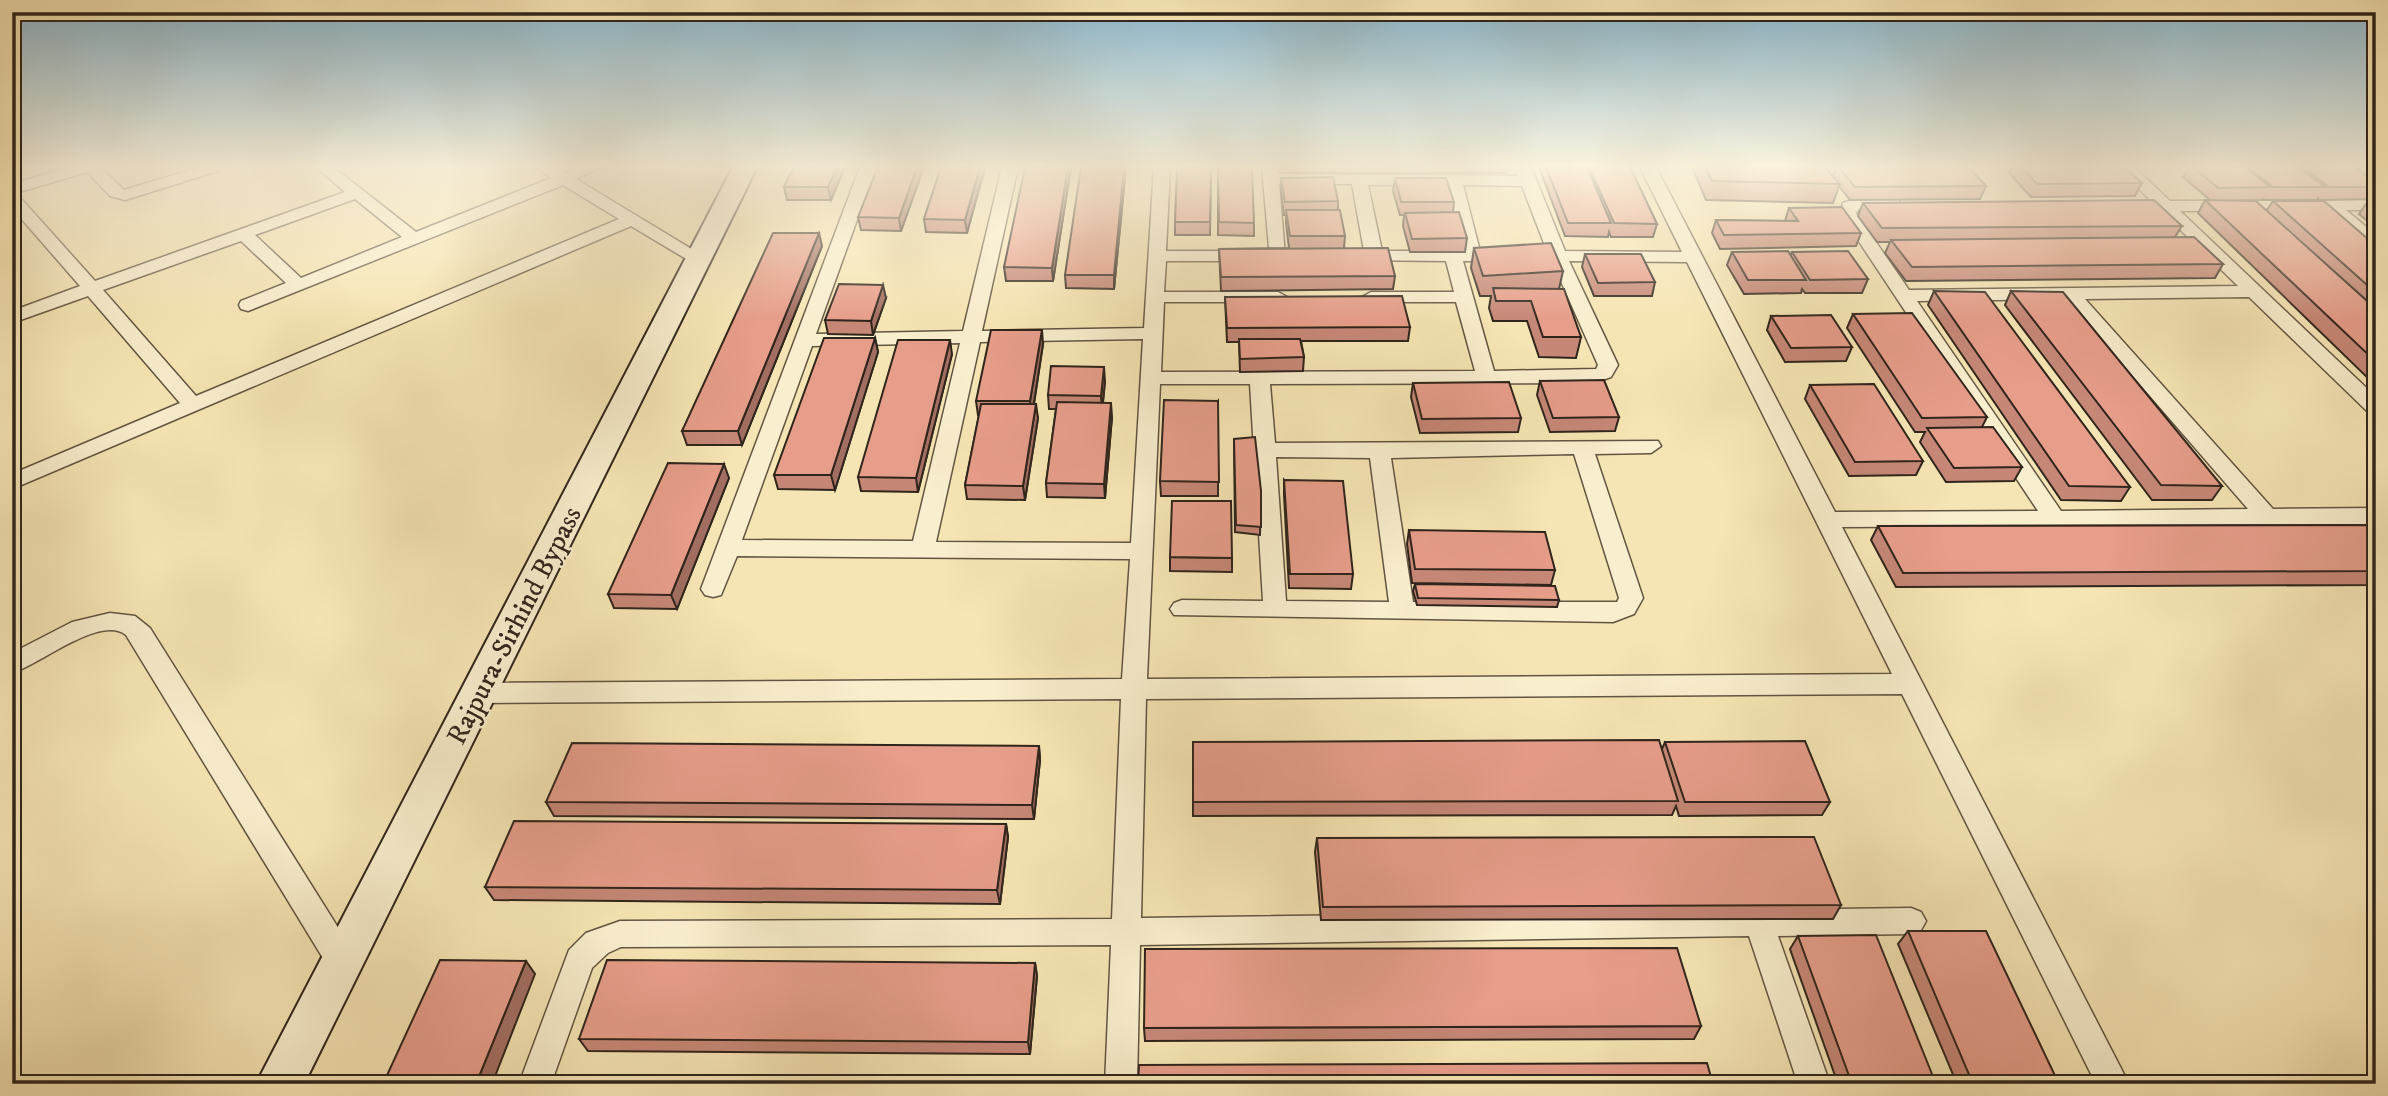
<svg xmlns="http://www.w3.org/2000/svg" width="2388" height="1096" font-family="'IM FELL DW Pica',serif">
  <rect width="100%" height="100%" fill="#f6e5b4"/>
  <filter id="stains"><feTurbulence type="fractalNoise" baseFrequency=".00286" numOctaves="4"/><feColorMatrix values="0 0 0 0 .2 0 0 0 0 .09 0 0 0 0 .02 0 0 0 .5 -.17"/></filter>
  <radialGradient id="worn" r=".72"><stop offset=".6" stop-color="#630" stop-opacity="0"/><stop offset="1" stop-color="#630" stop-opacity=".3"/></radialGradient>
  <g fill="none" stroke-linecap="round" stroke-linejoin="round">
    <defs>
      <path id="street" d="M69 167H100L124 190 200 167H223L221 170 125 200 110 196 87 172 16 193 95 281 345 192 316 167H333L416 232 551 178 536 167H555L565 173 580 167H601L576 179 708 259 705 263H693L631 226 12 489V474L180 403 88 296 12 323V311L80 286 12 208V184ZM563 185 619 219 196 396 103 290 241 241 286 283 241 301 239 305 241 309 248 311ZM355 199 402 237 301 278 255 235Z
        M860 167H876L816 334 963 331 1002 167H1018L982 331 1144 328 1154 167H1170L1166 251H1248L1257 256 1248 261H1166L1164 292H1278L1287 297 1278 302H1164L1161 372 1475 371 1456 302H1371L1362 297 1371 292H1454L1446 261 1353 260 1350 256 1353 252 1364 251 1352 184H1279L1285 256 1276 261 1270 260 1262 167H1278L1279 174 1518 176 1515 167H1531L1565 251 1682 252 1640 167H1656L1835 512 2038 511 1840 213 1843 203 1857 198 1899 200V208H1860L1856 213 1909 290 2238 286 2161 211 2124 210V202L2151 201 2117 167H2134L2170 201 2376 200V210H2346L2376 235V249L2370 248 2326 210 2180 211 2376 397V415L2369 413 2249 297 2085 299 2273 509 2376 508V524L1842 527 2129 1084H2096L1902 694 1146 699 1141 918 1911 908 1921 912 1926 921 1921 930 1911 934 1778 936 1830 1084H1798L1749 936 1140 945 1137 1084H1105L1111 945 621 947 608 953 592 968 551 1084H519L569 950 586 933 620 921 1112 919 1121 699 478 703 469 700 465 693 469 686 478 683 1122 679 1130 559 737 556 721 595 713 597 705 595 701 589ZM1368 185H1446L1463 251H1382ZM1463 185 1522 186 1547 251 1536 256 1539 260 1552 261 1598 365 1596 369 1494 371 1463 261H1504L1513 256 1504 251H1480ZM1569 261 1687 262 1892 674 1147 679 1160 384H1250L1263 601 1182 600 1174 603 1170 609 1174 615 1613 622 1634 614 1643 598 1595 454 1651 453 1661 446 1658 441 1275 443 1270 384 1594 383 1611 377 1618 365ZM2066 299 2248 509 2061 511 1917 301ZM1143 339 1131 543 936 542 980 342ZM960 343 913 541 742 540 812 346ZM1574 454 1619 598 1617 602H1413L1391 458ZM1276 457 1370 458 1389 602 1286 601Z
        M2358 167H2376V179Z
        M110 613 135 616 150 628 354 953 358 963 354 973 343 977 332 973 126 635C101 614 39 665 12 673V653L72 622Z"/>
      <path id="secondary" d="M733 167H757L304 1084H256Z"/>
    </defs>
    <use href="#street" stroke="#625541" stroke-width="3"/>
    <use href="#secondary" stroke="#30251b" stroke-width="4"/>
    <use href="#street" fill="#f9eece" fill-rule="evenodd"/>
    <use href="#secondary" fill="#f9eece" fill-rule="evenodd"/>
  </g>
  <path fill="#c68777" stroke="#30251b" stroke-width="2" d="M794 167H845L831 200H787L784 187Z
    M924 167 901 231 861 230 858 217Z
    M941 167H985L967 233 926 232 924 219Z
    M1071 167 1053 281H1006L1004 267Z
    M1126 167 1114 289 1066 288 1065 275Z
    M1211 167 1210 235H1175V222Z
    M1218 167 1254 223V236L1218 235Z
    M1280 167H1507L1506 173H1281Z
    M1539 167H1630L1657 224 1653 237H1611L1609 232 1608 237 1565 236Z
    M1694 167H1824L1833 176 1836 167H1968L1986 186 1980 199 1850 200 1839 186 1833 203 1706 200 1693 169Z
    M2012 167H2124L2142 183 2135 196 2031 197 2009 173Z
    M2152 167H2354L2376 183V194L2372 199 2320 200 2318 198 2317 200H2265L2263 199 2262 200 2225 201 2267 210 2273 201 2376 246V386L2198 213 2205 200H2210L2183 177 2189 167Z
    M1281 178 1338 201V210L1345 236 1344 248 1395 276 1393 289 1221 291 1219 249 1289 248 1286 223V215H1284L1281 191Z
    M1395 178 1454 202 1453 212 1467 238 1465 252H1410L1403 226 1404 215H1400L1393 191Z
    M2368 201H2376V228L2359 214Z
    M1863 203 2182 226 2175 237 2223 264 2215 278 1906 281 1885 253 1890 242H1877L1858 216Z
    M1789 208 1861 233 1856 246 1720 249 1712 233 1716 220 1785 221Z
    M822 246 742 445H687L682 431Z
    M1474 248 1563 271 1559 289 1581 337 1576 358 1539 357 1527 321H1493L1489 308 1491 296H1480L1471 268Z
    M1732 252 1790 256 1792 252 1868 279 1862 293H1805L1802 289 1801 293 1744 294 1727 265Z
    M1585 254 1655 282 1652 296H1594L1582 267Z
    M1934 291 2130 487 2121 501 2061 500 1928 305Z
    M2011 291 2222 486 2212 500H2152L2005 305Z
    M1225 297 1410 327 1408 341H1301L1304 357 1303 371 1240 372 1239 342H1227Z
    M886 298 873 335 828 334 825 320Z
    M1853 314 1987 417 1982 427 2022 467 2014 481 1946 482 1920 442 1925 432H1915L1847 328Z
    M1771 316 1852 347 1846 361 1785 362 1767 330Z
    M875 338 878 352 835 490 778 489 774 475Z
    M1043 344 1034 404 1038 418 1025 500 967 499 965 485 979 415H978L976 401Z
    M952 354 918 492 861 491 858 477Z
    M1105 381 1103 403 1112 417 1105 498 1047 497 1046 483 1056 409H1049L1048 395Z
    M1540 381 1619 417 1615 431 1550 432 1537 395Z
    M1413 383 1521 418 1518 432 1420 433 1411 397Z
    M1810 385 1923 461 1916 475 1849 476 1805 399Z
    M1218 401V496H1161L1160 481Z
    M1234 439 1261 491 1260 535 1235 532Z
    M729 478 677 609 614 608 608 594Z
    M1284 480 1353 574 1351 589 1289 588 1284 495Z
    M2376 525V585L1896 587 1871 540 1878 526Z
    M1409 530 1555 570 1551 585 1412 583 1407 544Z
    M1170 557 1232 558V572L1170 571Z
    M1415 584 1559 600 1557 607 1417 605 1413 591Z
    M1193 742 1662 749 1665 742 1830 802 1822 815 1679 816 1676 806 1672 815 1193 816Z
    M1039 746 1040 760 1034 819 554 816 546 802Z
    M1006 824 1008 837 1000 904 494 900 485 887Z
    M1317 838 1841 905 1833 919 1321 920 1315 852Z
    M1908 931 2059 1084H1957L1898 944Z
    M1798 936 1936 1084H1838L1790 949Z
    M1035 963 1037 976 1030 1054 588 1051 579 1039Z
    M1701 1026 1694 1039 1145 1041 1144 1028Z"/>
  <path fill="#a16e61" stroke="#30251b" stroke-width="2" d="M837 167H845L831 200 828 187Z
    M917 167H924L901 231 899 218Z
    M980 167H985L967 233 965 220Z
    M1068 167H1071L1053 281 1052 268Z
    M1124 167H1126L1114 289V275Z
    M819 233 822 246 742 445 738 431Z
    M883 285 886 298 873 335 871 321Z
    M1042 330 1043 344 1032 415 1030 401Z
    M875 338 878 352 835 490 831 475Z
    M950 340 952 354 918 492 916 478Z
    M1104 367 1105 381 1102 410 1101 396Z
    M1111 403 1112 417 1105 498 1104 484Z
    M1036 404 1038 418 1025 500 1023 486Z
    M724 464 729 478 677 609 671 595Z
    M1039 746 1040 760 1034 819 1032 805Z
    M1006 824 1008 837 1000 904 997 890Z
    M526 961 535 974 492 1084H476Z
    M1035 963 1037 976 1030 1054 1028 1042Z"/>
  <path fill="#e69d8a" stroke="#30251b" stroke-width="2" d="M794 167H837L828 187H784Z
    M878 167H917L899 218 858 217Z
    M941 167H980L965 220 924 219Z
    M1025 167H1068L1052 268 1004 267Z
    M1081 167H1124L1114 275H1065Z
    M1177 167H1211L1210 222H1175Z
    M1218 167H1252L1254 223 1219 222Z
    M1546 167H1587L1611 223H1568Z
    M1589 167H1630L1657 224 1614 223Z
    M1705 167H1824L1840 184 1712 181Z
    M1839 167H1968L1986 186 1855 187Z
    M2021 167H2124L2142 183 2037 184Z
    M2193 167H2245L2270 187 2218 188Z
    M2248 167H2299L2325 187H2273Z
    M2302 167H2354L2376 183V187H2329Z
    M1333 177 1338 201 1285 202 1281 178Z
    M1395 178H1446L1454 202H1401Z
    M2154 200 2182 226 1882 228 1863 203Z
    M2205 200 2256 201 2376 309V362Z
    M2273 201H2324L2376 246V293Z
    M2368 201H2376V207Z
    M1842 207 1861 233 1724 235 1716 220 1798 221 1789 208Z
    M1286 210H1340L1345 236H1290Z
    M1459 212 1467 238 1412 239 1405 213Z
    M773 233H819L738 431H682Z
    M2194 237 2223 264 1912 267 1891 240Z
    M1551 243 1563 271 1483 276 1474 248Z
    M1388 248 1395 276 1221 277 1219 249Z
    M1788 251 1806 280H1748L1732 252Z
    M1848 251 1868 279 1810 280 1792 252Z
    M1585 254H1641L1655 282 1598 283Z
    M839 284 883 285 871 321 825 320Z
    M1493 288 1564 289 1581 337H1543L1531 301H1496Z
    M1934 291 1985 292 2130 487 2069 486Z
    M2011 291 2063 292 2222 486 2161 485Z
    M1402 296 1410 327 1227 328 1225 297Z
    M1912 313 1987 417 1922 418 1853 314Z
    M1831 315 1852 347 1791 348 1771 316Z
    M991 330H1042L1030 401H976Z
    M824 338H875L831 475H774Z
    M1239 339H1300L1304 357 1240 359Z
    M898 340H950L916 478 858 477Z
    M1051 366 1104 367 1101 396 1048 395Z
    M1604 380 1619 417 1553 418 1540 381Z
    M1509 382 1521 418 1422 419 1413 383Z
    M1874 384 1923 461 1855 462 1810 385Z
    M1164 400 1218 401 1219 482 1160 481Z
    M1057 402 1111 403 1104 484 1046 483Z
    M981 404H1036L1023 486 965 485Z
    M1993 427 2022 467 1954 468 1927 428Z
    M1255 437 1261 491V527L1236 525 1234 439Z
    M668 463 724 464 671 595 608 594Z
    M1284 480 1343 481 1353 574H1290Z
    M1172 501H1231L1232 558 1170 557Z
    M2376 525V571L1903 573 1878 526Z
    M1409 530 1545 532 1555 570 1415 569Z
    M1415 584 1555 586 1559 600 1418 598Z
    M1659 740 1678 801 1193 802V742Z
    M1805 741 1830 802H1685L1665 742Z
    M572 743 1039 746 1032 805 546 802Z
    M514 821 1006 824 997 890 485 887Z
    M1814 837 1841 905 1323 907 1317 838Z
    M1908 931H1986L2059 1084H1973Z
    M1876 935 1936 1084H1852L1798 936Z
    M1677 948 1701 1026 1144 1028 1145 949Z
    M440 960 526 961 476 1084H383Z
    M607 960 1035 963 1028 1042 579 1039Z
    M1707 1063 1713 1084H1138L1139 1065Z"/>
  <linearGradient id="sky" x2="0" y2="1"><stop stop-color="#8ab8cf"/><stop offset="0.52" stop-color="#fbf3dd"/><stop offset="1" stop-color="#fbf3dd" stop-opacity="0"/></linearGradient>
  <rect width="2388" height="320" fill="url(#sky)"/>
  <g text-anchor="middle" stroke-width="5" stroke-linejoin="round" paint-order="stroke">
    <g font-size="28" fill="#30251b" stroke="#f9eece">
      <text transform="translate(513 625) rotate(-63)" y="10">Rajpura-Sirhind Bypass</text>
    </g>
  </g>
  <rect width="2388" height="1096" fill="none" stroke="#f6e5b4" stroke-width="42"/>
  <rect x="14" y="14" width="2360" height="1068" fill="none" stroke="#30251b" stroke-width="3.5"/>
  <rect x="21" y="21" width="2346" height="1054" fill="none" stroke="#30251b" stroke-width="2"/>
  <rect width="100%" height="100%" filter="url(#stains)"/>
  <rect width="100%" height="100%" fill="url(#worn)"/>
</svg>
